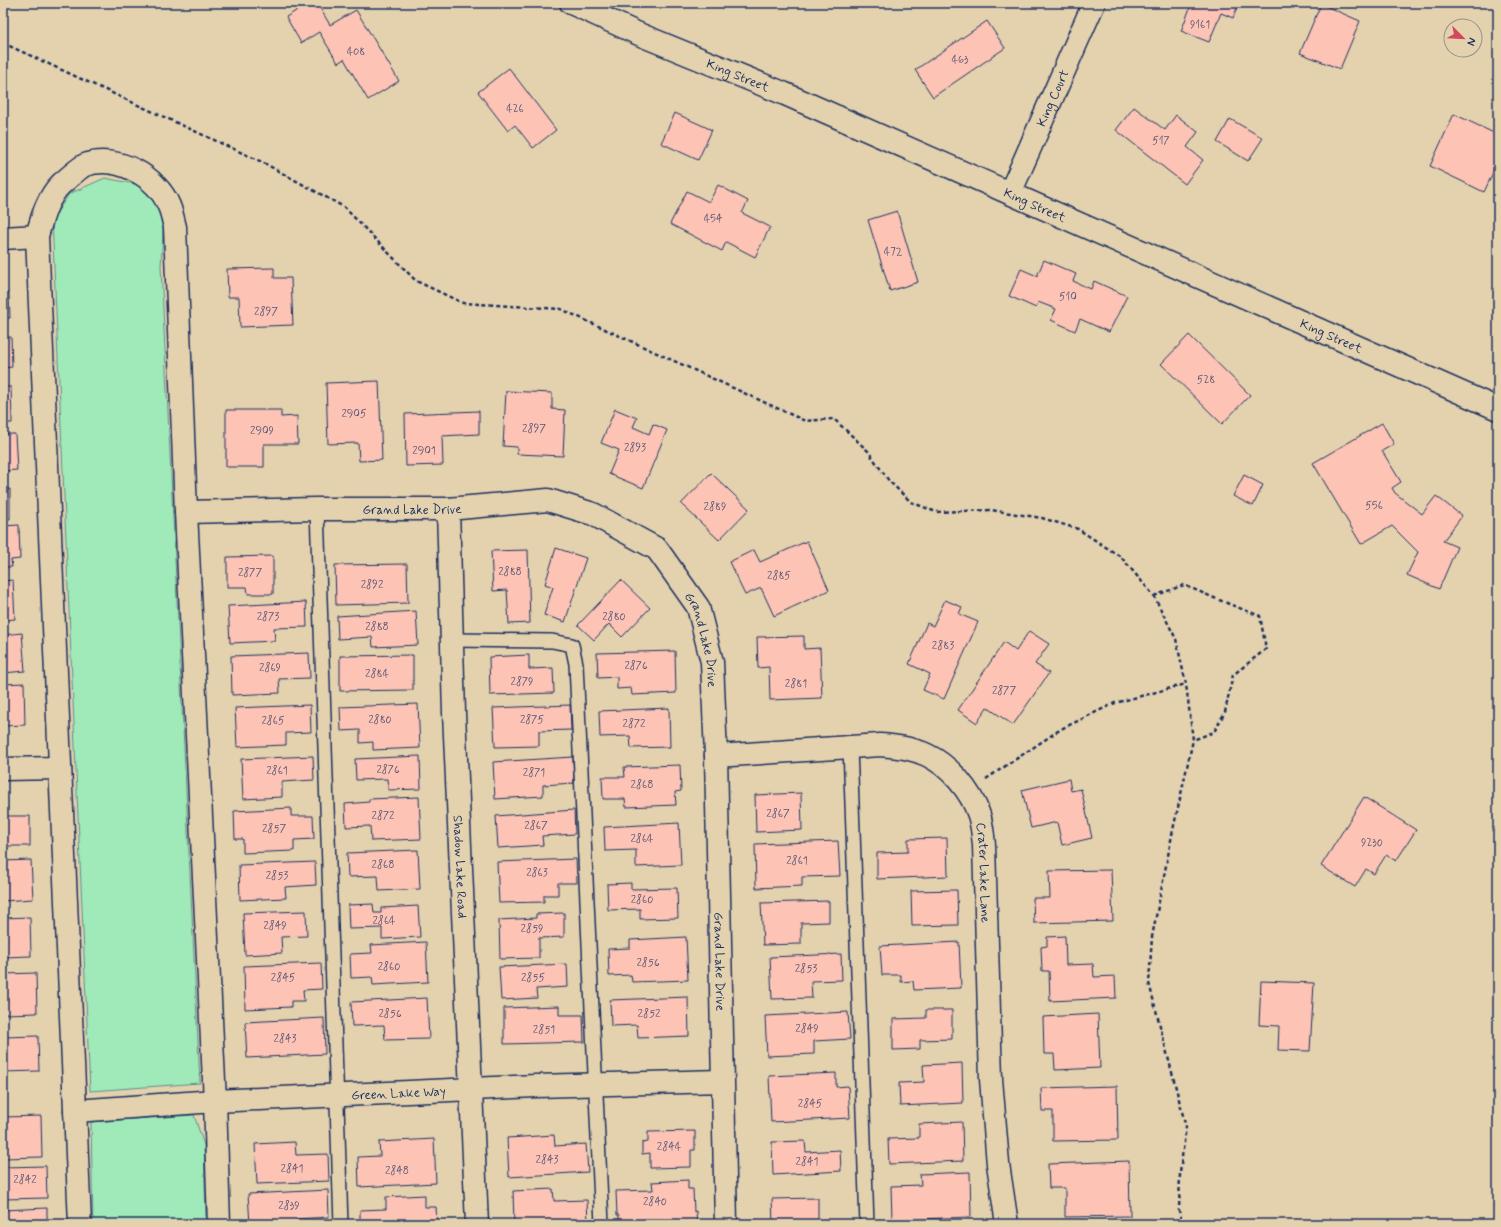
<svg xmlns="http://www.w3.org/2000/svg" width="1501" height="1227" font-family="Mynerve,sans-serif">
  <rect width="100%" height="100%" fill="#e4d2af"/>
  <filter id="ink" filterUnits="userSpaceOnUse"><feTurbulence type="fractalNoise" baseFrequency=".025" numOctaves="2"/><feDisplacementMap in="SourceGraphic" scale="8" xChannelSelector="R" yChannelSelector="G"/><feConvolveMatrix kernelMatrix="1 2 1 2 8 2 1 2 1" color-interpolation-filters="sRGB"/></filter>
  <g filter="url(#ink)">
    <path fill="#a0eab9" stroke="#5e8c8c" d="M105 178 140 185 164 215 161 266 200 1083 90 1091 52 220 69 194Z
      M194 1115 204 1145 206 1224H93L91 1122Z"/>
    <path fill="#fdc3b4" stroke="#1b2f5e" d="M309 3H317L330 25 356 10 399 81 368 100 344 59 338 63 319 32 301 43 286 17Z
      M1192 3H1239L1233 18 1221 13 1209 42 1181 31Z
      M1321 4 1360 21 1340 69 1300 53Z
      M987 21 1005 48 933 97 915 70Z
      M509 68 556 130 533 148 515 125 508 131 478 92Z
      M1134 107 1165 130 1176 115 1198 132 1187 147 1203 160 1185 184 1116 130Z
      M675 113 712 130 698 160 661 143Z
      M1454 114 1498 135V162L1484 192 1430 166Z
      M1230 119 1263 138 1248 161 1217 142Z
      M718 185 748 201 742 213 770 227 755 257 726 242 722 251 670 224 687 191 709 202Z
      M897 211 918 282 890 291 868 220Z
      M1044 260 1076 274 1073 281 1091 289 1094 281 1127 296 1109 332 1080 319 1075 331 1051 320 1056 309 1038 302 1036 308 1009 296 1021 269 1037 276Z
      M274 268V278H291L293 325 240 327 239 297H228L227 269Z
      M3 280 4 293H9L10 318H3Z
      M1189 335 1250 395 1222 424 1161 364Z
      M3 337H11L12 367 3 368Z
      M379 381 382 460 359 461 358 443 328 444 326 383Z
      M3 387H11L12 423H3Z
      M506 391 552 393V409L565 410 563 456 517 454V447L503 446Z
      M615 409 637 418 633 427 649 434 653 424 667 430 643 488 609 474 619 450 601 443Z
      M226 410H281V417L297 416 298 444H264V467H226Z
      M479 411V434L442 436 443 465 406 466 405 414Z
      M1382 423 1394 444 1382 451 1401 482 1392 488 1395 493 1422 514 1436 496 1462 516 1443 541 1457 547 1439 589 1407 575 1418 552 1392 526 1361 544 1313 463Z
      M3 434H15L17 470 3 471Z
      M711 473 749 509 719 540 681 504Z
      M1244 475 1263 485 1253 506 1233 496Z
      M10 489V519H3V490Z
      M19 525 20 559 11 560 12 567H3V526Z
      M807 541 829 590 774 616 761 588 745 595 729 562 754 550 760 562Z
      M556 548 586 558 565 622 544 615 553 587 545 584Z
      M528 550 530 623 509 624 507 590 493 591 491 551Z
      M273 556V594H248L247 587H227V557Z
      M407 564 408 603 336 605 335 565Z
      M13 580 15 619 3 620V581Z
      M621 580 650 608 622 637 609 624 594 640 578 625Z
      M945 600 962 607 959 614 978 622 944 699 923 690 930 674 909 664 927 623 933 626Z
      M306 602 307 627 274 628 275 641 230 643 228 606Z
      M416 611 418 645 373 647 372 637 338 639 337 616Z
      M1029 631 1049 644 1035 664 1049 673 1013 725 987 707 977 723 958 710 1004 642 1016 651Z
      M22 633 25 671 3 673V635Z
      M804 636V649L820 648 822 698 770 700 769 667 758 668 757 637Z
      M675 651 676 693 632 695 631 688 617 689V677L598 678 597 653Z
      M309 653 310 678 279 679 280 693 232 695 231 656Z
      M413 655V690L340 691V656Z
      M529 655V669L553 668 554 693 490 695 489 657Z
      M24 683 25 725 3 726V684Z
      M418 704 420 748 373 750V742L360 743V730L341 731 340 707Z
      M310 705 311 732 286 733V745L237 747 235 708Z
      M570 705 571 730 539 731V746L495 747 493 708Z
      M669 708 670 747 631 748 630 736 600 737 599 711Z
      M313 756 314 780 282 782V797L243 799 241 759Z
      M420 756 421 789 388 790 387 779 356 780 355 759Z
      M573 757 574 783 543 785V796L495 799 493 762Z
      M680 765 681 791 675 792 676 805 626 807 625 799H603L602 777H625L624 767Z
      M1069 779 1071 791 1081 789 1092 838 1062 845 1057 822 1031 828 1022 790Z
      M801 793 802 830 756 832 755 795Z
      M419 797 421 839 371 841 370 826 346 827 345 804 369 802V799Z
      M1364 797 1416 830 1396 861 1386 855 1374 874 1366 869 1355 887 1321 866Z
      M291 808V816H313L314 839 294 840V851L243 853V839H235L234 811Z
      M574 810 575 834 542 836 543 845 498 848 496 816Z
      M3 816H30V846H3Z
      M679 823 681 865 636 867V850L605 851 604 827Z
      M947 838 948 876 877 879V853L908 852V839Z
      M838 841 840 876 802 877V886L756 888 755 844Z
      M418 850 420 889 379 891 378 876 348 877 347 853Z
      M576 859 577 883H558V895H544V902L499 903 497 862Z
      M31 860 33 899 3 901V861Z
      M315 862 316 885 285 887 286 898 240 900 239 865Z
      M1111 870 1113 921 1034 923 1033 898H1050L1049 871Z
      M631 883V889L677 888 678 918 640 919V909L608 910 607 884Z
      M957 890 958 925 912 926 911 891Z
      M829 901V922L801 923V944L763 945 761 903Z
      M373 904 374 913H381V908L418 906 420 937 382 939V928L349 929 348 905Z
      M306 911 307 936 281 937 282 953 245 955 243 913Z
      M564 913V937L539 938V958L500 959 499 920 536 918V914Z
      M30 917 31 956 3 957V918Z
      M1065 936 1066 965 1093 964 1094 977 1115 976 1116 998 1050 1001 1049 971H1042L1041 947 1047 946V937Z
      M686 937 688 980 632 982 631 975 609 976 608 949 630 948V940Z
      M426 942 428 982 373 985 372 977 351 978 350 954 372 953 371 945Z
      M959 942 961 988 914 990 913 981 901 982V975H882L880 946Z
      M841 954 842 980 811 981 812 998 772 999 770 957Z
      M321 963 322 989 303 990 304 1001H291V1007L245 1009 244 966Z
      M567 964 568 987 536 989 537 998 501 1000 499 967Z
      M36 973 37 1013 3 1014V974Z
      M1261 981 1314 983 1310 1051 1278 1050 1279 1026 1259 1025Z
      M688 997 689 1036 638 1038 637 1025 611 1026 610 1000Z
      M427 998 429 1039 385 1040 384 1025 352 1026 351 1002Z
      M559 1006V1015H583L584 1042 504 1044V1008Z
      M926 1010H952V1039L920 1040V1049L893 1050V1019L926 1018Z
      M848 1012 850 1039 814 1041V1054L767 1056 765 1016Z
      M1098 1014 1100 1068 1055 1070 1054 1054H1044L1043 1017Z
      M324 1018 325 1054 247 1058 245 1022Z
      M3 1032V1037L38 1036 39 1071 3 1072Z
      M962 1063 963 1103 900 1106 899 1083 924 1082 923 1065Z
      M836 1073V1087L848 1086 850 1118 771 1122 769 1076Z
      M1117 1086 1118 1140 1053 1141V1111H1042L1041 1088Z
      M41 1116 42 1157 3 1158V1117Z
      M962 1122 963 1161 889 1164 888 1139 919 1138V1124Z
      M695 1131V1150H691V1167L650 1168V1153L642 1154V1143L648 1142V1132Z
      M554 1135 555 1146 586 1144 588 1172 509 1177 507 1138Z
      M434 1139 436 1183 359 1187 358 1157 380 1156 379 1142Z
      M805 1141 806 1152 840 1150 841 1171 773 1175 772 1142Z
      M295 1142 296 1155 328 1154 329 1181 257 1184 255 1144Z
      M1129 1161 1130 1216 1065 1217V1188H1049L1048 1164Z
      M46 1166 47 1198 4 1199 3 1167Z
      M970 1172 971 1217 892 1220 891 1186 921 1185 920 1174Z
      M688 1180V1189H693L694 1212 696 1211 697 1223 638 1224H630V1220H619V1215H617L616 1191 653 1190 652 1182Z
      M553 1189 554 1201 587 1200 588 1224H514L513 1191Z
      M328 1190 329 1217 296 1219V1224H250L248 1194Z
      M425 1195V1207H436L437 1224H360V1210L386 1209V1197Z
      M818 1198V1224H773L772 1199Z
      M47 1208V1224H3V1210Z"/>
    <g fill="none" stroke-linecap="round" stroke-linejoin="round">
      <defs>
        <path id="lane" d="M317 509 341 1224
          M452 640 552 641 572 645 576 664 602 1224
          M850 747 867 1224"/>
        <g id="street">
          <path id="s1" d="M571 3 641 35 783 93 1498 409"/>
          <path id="s2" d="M1010 193 1094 3"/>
          <path d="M3 238 37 236"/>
          <path id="s3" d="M448 509 454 713 477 1224"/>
          <path id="s4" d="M186 512 317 509H448L548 500 593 514 657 549 698 607 712 662 716 756 726 1224"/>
          <path id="s5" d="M716 756 880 745C896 746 912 748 927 755 950 766 971 791 979 815 982 824 983 835 984 845L991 1079 998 1164 1007 1224"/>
          <path d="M3 769 60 768"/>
          <path id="s6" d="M75 1111 215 1101 536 1086 722 1081"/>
          <path d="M80 1224 37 236C42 218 47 198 61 184 66 180 80 167 85 165 117 154 157 176 169 206 172 213 173 220 175 227L186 512 215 1101 219 1224"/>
        </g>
      </defs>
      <use href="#lane" stroke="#1b2f5e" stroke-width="16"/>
      <use href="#street" stroke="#1b2f5e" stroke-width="25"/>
      <path stroke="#1b2f5e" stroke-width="2.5" stroke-dasharray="4 3" stroke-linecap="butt" d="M3 43 262 162 344 207 416 281 463 303 561 309 805 421 834 419 868 451 889 481 911 502 936 512 991 510 1042 518 1078 529 1121 557 1154 596 1176 639 1186 684 1193 740 1173 830 1152 937 1149 983 1186 1127 1180 1172 1179 1211 1182 1224
        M1154 596 1184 585 1219 600 1260 616 1266 649 1233 675 1225 712 1214 732 1193 740
        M986 779 1061 729 1115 703 1186 684"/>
      <use href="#lane" stroke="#e4d2af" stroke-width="13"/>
      <use href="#street" stroke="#e4d2af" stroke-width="22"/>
    </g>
  </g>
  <g text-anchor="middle" stroke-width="3" stroke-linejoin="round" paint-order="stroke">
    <g font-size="11" fill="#545474">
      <text x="1200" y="28">9161</text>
      <text x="356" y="55">408</text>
      <text x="960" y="63">463</text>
      <text x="515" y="112">426</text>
      <text x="1161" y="144">517</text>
      <text x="713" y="222">454</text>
      <text x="893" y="255">472</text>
      <text x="1068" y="300">510</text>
      <text x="266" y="315">2897</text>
      <text x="1206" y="383">528</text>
      <text x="354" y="417">2905</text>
      <text x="534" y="432">2897</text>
      <text x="262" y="434">2909</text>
      <text x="635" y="451">2893</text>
      <text x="424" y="454">2901</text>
      <text x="1374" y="509">556</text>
      <text x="715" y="510">2889</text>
      <text x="510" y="575">2888</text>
      <text x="250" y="576">2877</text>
      <text x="779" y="579">2885</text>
      <text x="372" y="588">2892</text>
      <text x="268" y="620">2873</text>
      <text x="614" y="620">2880</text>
      <text x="377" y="630">2888</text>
      <text x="943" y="649">2883</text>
      <text x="636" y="669">2876</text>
      <text x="270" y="671">2869</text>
      <text x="377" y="677">2884</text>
      <text x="522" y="685">2879</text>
      <text x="796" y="687">2881</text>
      <text x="1004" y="694">2877</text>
      <text x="380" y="723">2880</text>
      <text x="532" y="723">2875</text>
      <text x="273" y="724">2865</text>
      <text x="634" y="727">2872</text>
      <text x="388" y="773">2876</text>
      <text x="277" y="774">2861</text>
      <text x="534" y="776">2871</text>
      <text x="642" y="788">2868</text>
      <text x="778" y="817">2867</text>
      <text x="383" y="819">2872</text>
      <text x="536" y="829">2867</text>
      <text x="274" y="832">2857</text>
      <text x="642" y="842">2864</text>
      <text x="1372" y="846">9230</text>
      <text x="797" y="864">2861</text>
      <text x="383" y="868">2868</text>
      <text x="537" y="876">2863</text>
      <text x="277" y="879">2853</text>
      <text x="642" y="903">2860</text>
      <text x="384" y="924">2864</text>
      <text x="275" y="929">2849</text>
      <text x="532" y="932">2859</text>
      <text x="648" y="966">2856</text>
      <text x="389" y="970">2860</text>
      <text x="806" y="972">2853</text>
      <text x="283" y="981">2845</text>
      <text x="533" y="981">2855</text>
      <text x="390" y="1017">2856</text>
      <text x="649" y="1017">2852</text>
      <text x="807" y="1032">2849</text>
      <text x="544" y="1033">2851</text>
      <text x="285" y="1042">2843</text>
      <text x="810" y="1107">2845</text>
      <text x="669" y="1150">2844</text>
      <text x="547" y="1163">2843</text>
      <text x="807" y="1165">2841</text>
      <text x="292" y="1172">2841</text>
      <text x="397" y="1174">2848</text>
      <text x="25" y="1183">2842</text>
      <text x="655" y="1205">2840</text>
      <text x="289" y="1209">2839</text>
    </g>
    <g font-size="13" fill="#1b2f5e" stroke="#e4d2af">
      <text dy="5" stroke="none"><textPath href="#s1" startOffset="182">King Street</textPath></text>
      <text dy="5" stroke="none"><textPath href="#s2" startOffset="104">King Court</textPath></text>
      <text dy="5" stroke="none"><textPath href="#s1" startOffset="506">King Street</textPath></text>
      <text dy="5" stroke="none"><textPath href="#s1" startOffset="830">King Street</textPath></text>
      <text dy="5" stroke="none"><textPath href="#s4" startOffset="226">Grand Lake Drive</textPath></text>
      <text dy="5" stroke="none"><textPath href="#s4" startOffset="586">Grand Lake Drive</textPath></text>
      <text dy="5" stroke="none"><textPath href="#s3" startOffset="358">Shadow Lake Road</textPath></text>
      <text dy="5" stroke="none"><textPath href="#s5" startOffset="352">Crater Lake Lane</textPath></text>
      <text dy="5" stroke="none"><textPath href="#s4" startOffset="910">Grand Lake Drive</textPath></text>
      <text dy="5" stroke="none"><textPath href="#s6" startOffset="324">Green Lake Way</textPath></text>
    </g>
  </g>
  <rect width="1501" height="1227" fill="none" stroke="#e4d2af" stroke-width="16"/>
  <rect x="8" y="8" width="1485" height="1211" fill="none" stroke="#1b2f5e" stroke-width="1.5" filter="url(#ink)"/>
  <g transform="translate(1463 38) rotate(114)"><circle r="19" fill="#e4d2af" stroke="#94918f"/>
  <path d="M0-3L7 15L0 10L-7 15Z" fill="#d1495b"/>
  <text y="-6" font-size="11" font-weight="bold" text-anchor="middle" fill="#1b2f5e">N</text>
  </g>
</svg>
